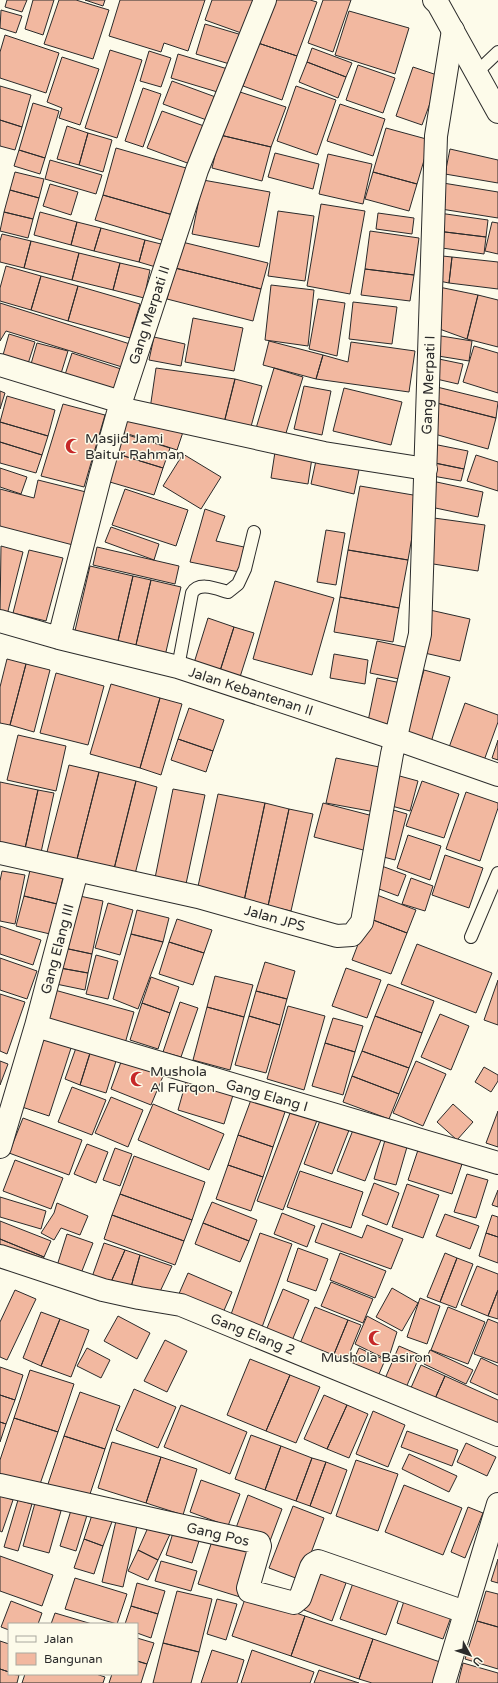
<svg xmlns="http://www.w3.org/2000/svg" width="498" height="1683" font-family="'Varela Round',sans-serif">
  <rect width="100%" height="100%" fill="#fdfbea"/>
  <path fill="#f2b8a0" stroke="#2b2b2b" d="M7 0H27L22 12 5 7Z
    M33 0H54L43 35 25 29Z
    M59 0H76L109 10 93 59 44 44Z
    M85 0H105L103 6Z
    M120 0H205L188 51 164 43 161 52 109 36Z
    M212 0H257L244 34 205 20Z
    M274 0H310L317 2 297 56 258 43Z
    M323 0H351L333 52 308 43Z
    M1 10 22 16 16 33 0 28Z
    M349 11 409 28 395 74 335 55Z
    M205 24 242 35 233 65 196 54Z
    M5 35 59 53 46 93 0 78V52Z
    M258 43 297 56 282 100 243 86Z
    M312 48 352 63 346 77 307 62Z
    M110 50 142 60 117 138 85 128Z
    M149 51 171 58 161 87 140 81Z
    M178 54 231 70 224 94 171 78Z
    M62 57 99 69 80 125 59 118 62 108 47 102Z
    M307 62 346 77 338 98 299 82Z
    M358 65 395 78 383 113 346 100Z
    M413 67 440 76 422 125 396 116Z
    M172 81 221 99 212 122 163 104Z
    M0 86 31 95 22 127 0 120Z
    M296 86 336 100 317 155 277 141Z
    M143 88 161 94 143 147 125 141Z
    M240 92 286 107 271 147 220 135Z
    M33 103 59 111 45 158 19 150Z
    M340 104 385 119 373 156 327 141Z
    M162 111 204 126 190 164 147 148Z
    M0 120 22 127 15 150 0 146Z
    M67 126 88 133 79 165 57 159Z
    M386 128 430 140 417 184 373 172Z
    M88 133 112 140 103 172 79 165Z
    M220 135 271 147 262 181 212 168Z
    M116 148 186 168 173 215 103 195Z
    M450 149 498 160V183L445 174Z
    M19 150 45 158 40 174 14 166Z
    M275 153 319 164 313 189 268 177Z
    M328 154 372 164 363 204 319 194Z
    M50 160 102 175 96 194 45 179Z
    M15 172 44 179 39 198 10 190Z
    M373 172 417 184 409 211 365 199Z
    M203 180 270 192 259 247 192 234Z
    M443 183 498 192V218L441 209Z
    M50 184 78 192 71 215 43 206Z
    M10 190 39 198 33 219 4 212Z
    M103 195 173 215 165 241 95 220Z
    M321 204 365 211 350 294 307 286Z
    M278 211 314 216 305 281 268 276Z
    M4 212 33 219 28 238 0 231Z
    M40 212 77 222 71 245 34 235Z
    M378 213 414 218 412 234 376 229Z
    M439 213 488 220 486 237 437 231Z
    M77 222 101 228 94 251 71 245Z
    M492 222 498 223V254L485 251Z
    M101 228 145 240 139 262 94 251Z
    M370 231 419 238 414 275 365 269Z
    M437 231 486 237 484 254 435 247Z
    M2 234 31 241 24 268 0 262V241Z
    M145 240 165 245 159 268 139 262Z
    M31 241 79 253 72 280 24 268Z
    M182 242 268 263 261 289 175 268Z
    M79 253 120 263 113 290 72 280Z
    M433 255 452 257 449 283 434 280Z
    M452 257 498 262V289L449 283Z
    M120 263 150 270 144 298 113 290Z
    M6 266 41 276 31 310 0 301V288Z
    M175 268 261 289 253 321 167 299Z
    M365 269 414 275 410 301 361 295Z
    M41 276 78 286 68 321 31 310Z
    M271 285 314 290 308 346 265 340Z
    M78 286 140 304 130 338 68 321Z
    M434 286 478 295 467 339 434 327Z
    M478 295 498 300V347L467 339Z
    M318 299 345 303 337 356 309 349Z
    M353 302 397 307 392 344 349 339Z
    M0 303 130 344 122 367 6 331 0 341Z
    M193 318 243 328 234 371 185 362Z
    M9 334 35 342 26 370 1 362Z
    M435 335 472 341 469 361 432 355Z
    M154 337 185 344 181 366 149 360Z
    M269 341 323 355 316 379 263 365Z
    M351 342 415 351 409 392 316 379 323 355 348 362Z
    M37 343 68 351 59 380 29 371Z
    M474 346 498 353V393L463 382Z
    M72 353 121 369 112 393 63 381Z
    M434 358 463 364 458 384 432 378Z
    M156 368 235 379 223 427 150 409Z
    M274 368 303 377 283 443 254 435Z
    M235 379 262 386 249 434 223 427Z
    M304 386 331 391 322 435 294 429Z
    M437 387 498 402 496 418 433 402Z
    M344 388 402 402 391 445 333 431Z
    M0 391 5 393 0 409Z
    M7 396 55 410 48 436 0 422Z
    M433 402 496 418 488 449 431 433Z
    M63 404 105 415 84 487 41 476Z
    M126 410 184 429 177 450 119 431Z
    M0 422 48 436 42 455 0 442Z
    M118 432 170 448 163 468 111 452Z
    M0 442 42 455 36 473 0 463Z
    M433 444 468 451 464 469 430 462Z
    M111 452 163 468 154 495 103 480Z
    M275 452 312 458 308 484 271 478Z
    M183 454 221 477 201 509 163 486Z
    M476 455 498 462V491L467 481Z
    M317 456 360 465 354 494 311 484Z
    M430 462 464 469 461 481 427 475Z
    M0 468 27 477 21 494 0 487Z
    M38 480 86 492 73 545 0 526V489L34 498Z
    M432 481 483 492 478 517 426 506Z
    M360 486 419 496 408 560 348 550Z
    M125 489 188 510 176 546 112 525Z
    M205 509 225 516 216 541 244 547 239 572 190 562Z
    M434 518 485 525 478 571 427 563Z
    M111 527 159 544 154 560 105 542Z
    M326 530 345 533 336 585 317 582Z
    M1 546 23 552 7 615 0 613Z
    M97 547 179 566 175 584 93 565Z
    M29 550 63 558 46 621 13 613Z
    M348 550 408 560 399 608 340 597Z
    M90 566 133 576 117 645 74 635Z
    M133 576 151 580 135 649 117 645Z
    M151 580 181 587 165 656 135 649Z
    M275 581 334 598 312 675 253 659Z
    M340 597 399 608 393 642 334 632Z
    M430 610 470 619 460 661 420 652Z
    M208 618 234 627 220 671 194 663Z
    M234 627 254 633 240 677 220 671Z
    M377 641 410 648 404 680 370 673Z
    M334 654 368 660 365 684 330 678Z
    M7 659 26 664 10 725 0 723V687Z
    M26 664 50 670 34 732 10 725Z
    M424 670 450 677 430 746 405 740Z
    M56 673 104 686 88 745 40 733Z
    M377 678 406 684 396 732 367 726Z
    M111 684 160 698 140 768 90 754Z
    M160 698 182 704 161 775 140 768Z
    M465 703 498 715V722L482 766 447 753Z
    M189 708 224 720 213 751 178 739Z
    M18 735 66 746 56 791 7 780Z
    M178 739 213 751 206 772 171 760Z
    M498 740V760L492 758Z
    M336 758 384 768 375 812 326 803Z
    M69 765 99 772 75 867 45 860Z
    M99 772 136 781 112 877 75 867Z
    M396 775 418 781 410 811 388 805Z
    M136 781 157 787 133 882 112 877Z
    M422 781 459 794 444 838 406 826Z
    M0 782 38 790 24 853 0 848Z
    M173 789 205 795 186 884 155 878Z
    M38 790 54 793 40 857 24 853Z
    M466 792 498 803V808L480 861 446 849Z
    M218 794 265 803 244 901 197 891Z
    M265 803 289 809 268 906 244 901Z
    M323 803 377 817 367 851 314 837Z
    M289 809 313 814 291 911 268 906Z
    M390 809 407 814 395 860 376 855Z
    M408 835 441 846 430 880 397 868Z
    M445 855 483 868 469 908 432 895Z
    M379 865 406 875 398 896 371 886Z
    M31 866 64 873 57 904 24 896Z
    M2 871 25 875 15 924 0 921V881Z
    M411 878 433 886 425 911 402 904Z
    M75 895 103 901 92 954 64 948Z
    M377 895 416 910 407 933 368 918Z
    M24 896 57 904 50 934 16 926Z
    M108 903 133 910 120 955 95 948Z
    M137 910 169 918 163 942 131 934Z
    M368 918 407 933 391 974 352 960Z
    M177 919 212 930 204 953 169 942Z
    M0 926 41 940 33 965 0 954Z
    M131 934 163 942 138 1009 113 999Z
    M169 942 204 953 193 985 159 974Z
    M417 944 492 973 476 1013 401 984Z
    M64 948 92 954 88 973 60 968Z
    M96 955 118 961 108 999 86 994Z
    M0 958 37 971 27 999 0 990Z
    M265 962 295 971 287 999 256 991Z
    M60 968 88 973 85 990 56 984Z
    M346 968 381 980 367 1018 332 1006Z
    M215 976 253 985 244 1017 207 1007Z
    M151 977 179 987 170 1013 142 1003Z
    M498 980V1025L484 1020Z
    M388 984 434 1001 422 1033 375 1016Z
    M51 989 134 1012 124 1047 42 1024Z
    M256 991 287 999 280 1025 249 1016Z
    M0 994 25 1002 7 1054 0 1051Z
    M180 1002 198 1008 181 1057 163 1052Z
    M142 1003 170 1013 158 1049 130 1040Z
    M288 1006 325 1016 304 1090 267 1079Z
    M207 1007 244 1017 230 1070 193 1060Z
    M440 1014 469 1026 451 1070 421 1057Z
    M249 1016 280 1025 266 1073 235 1065Z
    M375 1016 422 1033 409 1068 362 1051Z
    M333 1018 363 1026 355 1052 325 1043Z
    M42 1035 72 1045 49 1116 19 1106Z
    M325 1043 355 1052 343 1095 312 1086Z
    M77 1045 91 1050 80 1085 65 1079Z
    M91 1050 117 1058 106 1093 80 1085Z
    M362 1051 409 1068 399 1094 352 1076Z
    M124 1054 166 1069 151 1105 111 1089Z
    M0 1061 8 1064 0 1085Z
    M416 1061 446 1074 423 1126 393 1113Z
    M484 1067 498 1075V1081L491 1092 475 1082Z
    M352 1076 399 1094 389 1119 343 1102Z
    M187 1078 234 1092 224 1124 178 1110Z
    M72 1087 106 1100 92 1135 58 1122Z
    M111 1097 143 1110 128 1147 95 1133Z
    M252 1097 286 1109 273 1147 238 1135Z
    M153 1104 224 1134 209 1170 138 1140Z
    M453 1104 473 1122 457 1140 437 1122Z
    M293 1105 319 1115 283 1210 257 1201Z
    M498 1111V1147L486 1143Z
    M322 1115 351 1125 332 1174 304 1164Z
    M23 1118 82 1140 69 1175 9 1153Z
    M353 1130 381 1140 365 1181 337 1171Z
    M238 1135 273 1147 263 1177 228 1165Z
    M385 1140 407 1147 396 1185 374 1179Z
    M87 1144 108 1152 96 1183 74 1174Z
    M115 1148 132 1154 120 1186 103 1180Z
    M418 1150 462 1164 452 1194 408 1180Z
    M134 1156 205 1182 192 1220 120 1194Z
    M15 1160 63 1178 51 1209 3 1191Z
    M228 1165 263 1177 251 1211 216 1199Z
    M300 1171 363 1192 351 1228 287 1207Z
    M467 1174 488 1180 476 1218 454 1212Z
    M374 1183 399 1193 387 1225 362 1215Z
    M407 1184 439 1195 423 1238 392 1227Z
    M498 1190V1207L492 1205Z
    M120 1194 192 1220 184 1241 112 1215Z
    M0 1197 46 1211 41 1229 0 1217Z
    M212 1202 257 1220 249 1241 203 1223Z
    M57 1203 88 1216 80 1235 61 1228 54 1240 41 1233 54 1213Z
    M282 1213 315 1226 307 1247 274 1234Z
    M445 1214 479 1226 470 1249 436 1236Z
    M112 1215 184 1241 175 1265 104 1239Z
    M492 1215 498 1217V1237L486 1233Z
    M0 1221 51 1241 44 1257 0 1239Z
    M203 1223 249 1241 240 1262 195 1244Z
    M322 1223 362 1238 367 1225 403 1239 391 1269 315 1242Z
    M260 1233 292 1244 261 1330 229 1320Z
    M486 1233 498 1237V1263L479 1256Z
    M67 1234 93 1243 80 1276 56 1269Z
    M0 1239 44 1257 41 1263 0 1249Z
    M104 1243 125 1250 111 1282 92 1277Z
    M298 1248 328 1259 316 1291 287 1281Z
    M125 1250 140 1255 131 1287 111 1282Z
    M340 1253 386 1271 375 1298 330 1280Z
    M445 1253 457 1258 440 1302 427 1297Z
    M140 1255 172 1266 157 1298 131 1287Z
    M457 1258 473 1264 456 1308 440 1302Z
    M477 1266 498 1274V1290L488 1316 461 1305Z
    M188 1273 232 1292 222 1315 178 1296Z
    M331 1282 373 1299 363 1323 321 1306Z
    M392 1288 418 1303 402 1331 376 1317Z
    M283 1289 309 1300 291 1343 265 1333Z
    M15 1290 36 1299 7 1360 0 1357V1322Z
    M498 1290V1319L488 1316Z
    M420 1298 440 1306 427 1344 407 1337Z
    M315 1307 348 1320 332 1359 299 1346Z
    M448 1307 485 1322 468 1364 431 1350Z
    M41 1312 60 1319 41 1366 23 1358Z
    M118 1316 150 1333 137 1359 104 1341Z
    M367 1316 397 1332 388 1360 355 1344Z
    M60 1319 89 1330 71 1377 41 1366Z
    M488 1319 498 1323V1363L474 1354Z
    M348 1320 361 1325 345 1364 332 1359Z
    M165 1340 187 1351 167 1392 144 1381Z
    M399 1346 420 1355 405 1390 384 1381Z
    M87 1348 110 1360 101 1378 77 1366Z
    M359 1348 385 1360 376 1381 349 1370Z
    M430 1350 473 1370 466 1384 424 1364Z
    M481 1358 498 1366V1395L470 1382Z
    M250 1359 290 1375 266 1431 227 1415Z
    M421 1365 445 1376 434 1401 410 1390Z
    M0 1367 23 1375 15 1400 0 1395Z
    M30 1370 74 1384 58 1432 14 1418Z
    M290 1375 320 1387 296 1443 266 1431Z
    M445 1376 498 1400V1430L434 1401Z
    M134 1389 176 1407 158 1448 116 1430Z
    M80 1392 120 1406 105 1449 64 1436Z
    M0 1395 15 1400 6 1424 0 1422Z
    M324 1395 347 1405 327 1449 304 1439Z
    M181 1405 247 1432 230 1474 164 1447Z
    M347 1405 368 1414 349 1458 327 1449Z
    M373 1411 405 1425 388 1467 356 1454Z
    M14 1418 58 1432 39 1487 0 1474V1460Z
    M0 1422 6 1424 0 1442Z
    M407 1431 458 1450 452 1466 401 1447Z
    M251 1435 281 1446 265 1490 235 1479Z
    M64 1436 105 1449 88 1500 47 1487Z
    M112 1442 161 1457 146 1503 98 1488Z
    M466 1443 496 1457 487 1476 457 1462Z
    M281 1446 312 1458 296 1501 265 1490Z
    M409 1454 457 1476 449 1492 402 1469Z
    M161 1457 197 1469 183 1515 146 1503Z
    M312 1458 326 1462 310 1506 296 1501Z
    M356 1460 398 1474 378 1531 336 1516Z
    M326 1462 347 1470 331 1514 310 1506Z
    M201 1480 240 1494 228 1526 190 1512Z
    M404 1485 462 1508 443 1555 385 1532Z
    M0 1495 13 1500 2 1532 0 1531Z
    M248 1495 282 1509 270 1541 236 1528Z
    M18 1500 32 1504 18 1551 4 1547Z
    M35 1503 61 1511 49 1553 23 1546Z
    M293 1506 324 1518 301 1580 269 1568Z
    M72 1507 88 1512 76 1551 60 1546Z
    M468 1507 483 1513 465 1558 451 1552Z
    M93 1512 113 1519 103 1546 84 1539Z
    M116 1521 137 1526 123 1587 102 1582Z
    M150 1523 171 1532 158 1560 138 1550Z
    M173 1533 199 1541 192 1563 166 1555Z
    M213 1538 255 1550 240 1597 198 1584Z
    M84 1539 103 1546 94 1574 74 1568Z
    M138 1550 158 1560 148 1580 128 1571Z
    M0 1556 53 1575 42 1606 0 1591Z
    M498 1559V1583L491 1581Z
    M161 1561 197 1571 191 1591 155 1581Z
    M319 1572 346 1583 332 1621 304 1610Z
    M75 1578 127 1594 117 1624 65 1609Z
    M137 1583 165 1591 158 1614 131 1606Z
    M353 1583 399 1599 386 1635 340 1619Z
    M177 1591 212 1599 199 1652 163 1643Z
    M486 1591 498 1594V1627L477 1621Z
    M246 1596 305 1616 291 1656 232 1636Z
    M217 1599 237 1604 226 1640 207 1634Z
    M11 1601 42 1613 38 1624H9V1630L1 1627Z
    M404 1601 451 1617 443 1639 397 1623Z
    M131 1606 158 1614 151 1638 137 1633V1624H125Z
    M55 1613 92 1624H51Z
    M305 1616 373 1639 359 1679 291 1656Z
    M477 1621 498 1627V1669L465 1659Z
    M137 1638 154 1643 147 1664 137 1661Z
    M373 1639 443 1663 436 1683H372L359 1679Z
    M0 1641 9 1644V1672L0 1669Z
    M163 1643 199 1652 191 1683H153Z
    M212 1650 244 1660 237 1683H201Z
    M252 1650 314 1672 310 1683H241Z
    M137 1661 147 1664 141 1683H109L112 1674H137Z
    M463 1663 498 1673V1683H458Z
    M0 1669 9 1672V1674L19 1675 17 1683H0Z
    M319 1670 359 1683H314Z
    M25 1674H96L105 1677 103 1683H22Z"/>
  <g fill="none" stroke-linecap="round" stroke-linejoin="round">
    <defs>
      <path id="service" d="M476 73 498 52
        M178 667 192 593C199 581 217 589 228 592L238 584 245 569 254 532
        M471 937 498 873"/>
      <path id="minor" d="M0 365 121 402
        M119 408 324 453 426 469
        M0 621 59 638 178 667 396 739 498 775
        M59 638 100 477 121 402 197 170 265 0
        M0 853 198 897 337 936 352 935 362 922 392 754 420 634 436 136 453 30
        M36 1026 498 1163
        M0 1147 36 1026 77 871
        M0 1256 103 1290 139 1298 181 1305 498 1435
        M0 1485 259 1543 260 1546 248 1588 249 1591 294 1603 300 1598 311 1567 313 1564 318 1561 465 1612"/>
      <path id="tertiary" d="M434 0 438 4 498 112
        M444 1683 498 1504"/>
    </defs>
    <use href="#service" stroke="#2b2b2b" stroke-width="14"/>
    <use href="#minor" stroke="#2b2b2b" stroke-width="24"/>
    <use href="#tertiary" stroke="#2b2b2b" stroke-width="24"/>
    <use href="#service" stroke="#fdfbea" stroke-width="12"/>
    <use href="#minor" stroke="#fdfbea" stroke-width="22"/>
    <use href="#tertiary" stroke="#fdfbea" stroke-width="22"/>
  </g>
  <defs>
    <symbol id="mosque-bare" viewBox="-9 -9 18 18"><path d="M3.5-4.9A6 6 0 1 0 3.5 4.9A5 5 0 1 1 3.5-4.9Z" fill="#c62828" stroke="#fdfbea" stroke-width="2.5" paint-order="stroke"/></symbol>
  </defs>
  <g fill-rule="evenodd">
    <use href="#mosque-bare" x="62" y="435" width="22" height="22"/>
    <use href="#mosque-bare" x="127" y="1068" width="22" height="22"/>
    <use href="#mosque-bare" x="365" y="1327" width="22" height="22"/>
  </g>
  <g text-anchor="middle" stroke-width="3" stroke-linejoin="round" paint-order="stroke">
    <g font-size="14" fill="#2b2b2b" stroke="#fdfbea">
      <text transform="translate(149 315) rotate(-72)" y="5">Gang Merpati II</text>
      <text transform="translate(428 385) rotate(-88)" y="5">Gang Merpati I</text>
      <text transform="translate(251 691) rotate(18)" y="5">Jalan Kebantenan II</text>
      <text transform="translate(275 918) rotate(16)" y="5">Jalan JPS</text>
      <text transform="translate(57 949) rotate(-75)" y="5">Gang Elang III</text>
      <text transform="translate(267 1095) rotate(16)" y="5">Gang Elang I</text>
      <text transform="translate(253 1334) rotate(22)" y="5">Gang Elang 2</text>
      <text transform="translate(218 1534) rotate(13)" y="5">Gang Pos</text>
    </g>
    <g font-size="14" fill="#2b2b2b" stroke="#fdfbea" text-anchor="start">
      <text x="85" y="443">Masjid Jami<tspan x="85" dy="16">Baitur Rahman</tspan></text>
      <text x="150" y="1076">Mushola<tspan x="150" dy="16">Al Furqon</tspan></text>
      <text x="376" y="1362" text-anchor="middle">Mushola Basiron</text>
    </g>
  </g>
  <rect x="8" y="1623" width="130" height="52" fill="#fdfbea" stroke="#a9a89e"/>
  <rect x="16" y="1636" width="20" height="6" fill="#fdfbea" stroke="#a9a89e"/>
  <text x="44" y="1643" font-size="12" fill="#2b2b2b">Jalan</text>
  <rect x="16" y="1653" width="20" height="12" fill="#f2b8a0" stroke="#a9a89e"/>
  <text x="44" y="1663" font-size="12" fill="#2b2b2b">Bangunan</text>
  <g transform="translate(470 1655) rotate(130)" stroke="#fdfbea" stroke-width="3" paint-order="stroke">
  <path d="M0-3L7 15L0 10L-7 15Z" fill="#2b2b2b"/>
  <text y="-6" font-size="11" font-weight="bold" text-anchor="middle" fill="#2b2b2b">U</text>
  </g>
</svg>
